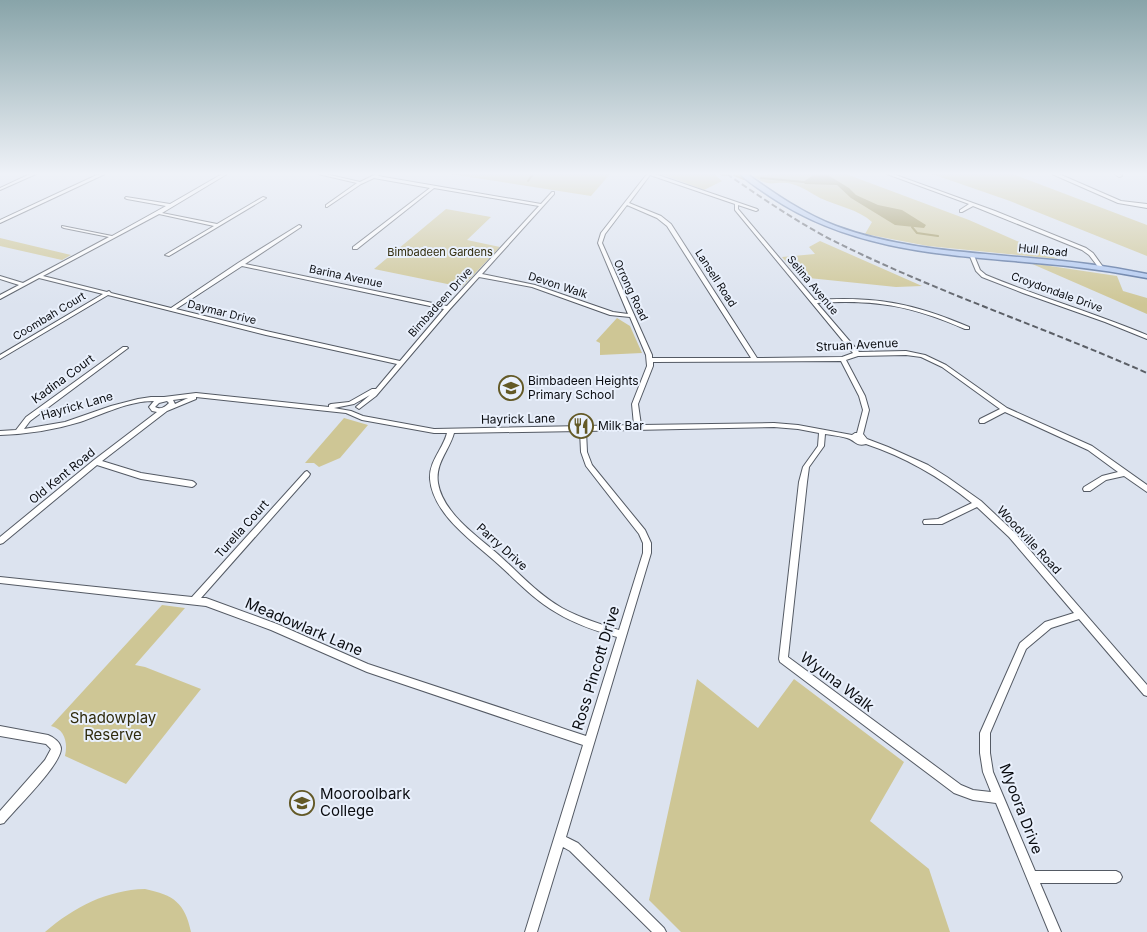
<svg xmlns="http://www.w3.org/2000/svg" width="1147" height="932" font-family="Inter,sans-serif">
  <rect width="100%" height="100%" fill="#dce3ef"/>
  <path fill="#cec695" d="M450 174H610L591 196Z
    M661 174H714L722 181 704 190Z
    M778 174H846L969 220 1058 259 928 246 865 234 872 222C858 209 837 206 820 198 811 193 803 187 792 184 774 180 771 189 753 176Z
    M932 174H1013L1147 225V256L1010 201Z
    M446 209 491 217 467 240 500 247 462 287 374 269Z
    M0 238 71 255 62 260 0 246Z
    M820 241 922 286 896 287 799 277 782 257 815 254 809 247Z
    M1030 263 1117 276 1123 291 1147 298V314Z
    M617 318 630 326 642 353 600 355V343L596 341Z
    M344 418 368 425 340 458 319 467 314 463H305Z
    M162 605 185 608 135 665 145 667 201 689 126 784 65 756C68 743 65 729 51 726Z
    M697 679 758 728 794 679 904 762 870 821 929 869 950 932H681L649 900Z
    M145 889C174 895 185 903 191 932H45C74 907 107 890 145 889Z"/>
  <path fill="#988c4b" d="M815 174H826L849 188 856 195 878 205 902 210 926 225 924 228 895 225 851 198 837 185 805 184 803 182Z"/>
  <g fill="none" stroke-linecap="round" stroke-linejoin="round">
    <path stroke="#988c4b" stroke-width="2" d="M720 174 726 175
      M734 175 744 179
      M761 178 804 182
      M528 181 533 174
      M912 227 917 233 938 236"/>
    <defs>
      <path id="minor" d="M30 174H36L0 190V188Z
        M99 174H105L0 223V220Z
        M222 174H227L162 213 217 224 263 197 266 198 169 256 165 255 214 226 159 214 43 276 107 292 109 291 111 293 171 308 238 263 299 225 301 226V227L245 264 447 306 539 206 434 188 357 249H353V247L430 188 374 178 361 184 327 207H326V205L357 183 318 174H326L360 182 376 174H379L378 176 541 204 552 192H554V194L482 274 535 285 613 312 628 314 598 243 601 233 647 174H655L757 209 758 210 756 211 738 205V209L815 300C875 296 913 303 969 327V329H965C912 306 876 299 817 303L859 352 906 351 925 355 946 365 1007 408 1092 446 1147 485V492L1124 476 1106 480 1090 491H1084L1083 489 1084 487 1102 476 1118 472 1088 450 1005 412 984 423H980L979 421 980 419 1000 409 942 367 921 357 906 355 858 356 846 360 865 396 869 410 863 434 867 439 888 447 928 465 947 477 981 501 1015 533 1147 685V696L1144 695 1079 619 1051 628 1026 649 990 733V753L993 772 1035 871H1116L1120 873 1122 877 1120 881 1116 883H1040L1061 932H1049L996 803 973 800 954 793 780 662 779 659 799 482 803 467 818 446 819 433 798 429 774 427 586 431 587 452 592 465 645 530 651 543V553L566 837 578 843 664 928 666 932H652L570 851 563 847 537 932H525L583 745 367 672 271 630 206 606 0 583V577L192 597 305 472 307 471 310 474 309 476 201 598H206L277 624 368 664 586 736 617 637C596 631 575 624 557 613 534 600 517 581 498 564 474 542 433 515 430 479 429 461 443 449 447 433H434L362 420 346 413 196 397V399L167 411 102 461 141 473 192 481 194 482 196 484 194 486 192 487 141 479 97 465 3 543 0 544V537L94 460 157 412 152 411 149 407 154 401C128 401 104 414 80 422 54 430 27 434 0 435V431L16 430 26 417 123 347H127L128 348 30 421 24 429 65 422 111 406 138 399 151 397H164L196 393 329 407V405L331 404 349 402 372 389H376L397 364 266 335 108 295 0 359V355L103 294 39 278 0 299V295L19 285 0 279V276L23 283 109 237 64 228 62 227V226L112 236 166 206 127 199 125 198 126 197 170 204ZM650 175 735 204V210L853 353 842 357 757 358 671 224 661 216 629 203ZM627 205 657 218 667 226 751 358H652V355L602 243 605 234ZM242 266 444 309 400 361 266 331 176 309ZM479 277 532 287 610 315 630 317 646 355 647 366 632 404 634 425 434 429 363 416 351 411 334 408 354 404 370 395 357 406 356 407 359 409 376 396 450 309ZM841 361 859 396 863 410 857 433H855L852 435 798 425 774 423 641 425 638 404 653 366V362ZM188 398 175 404 173 400ZM167 401 169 403C165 407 161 410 155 407L159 403ZM580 431 581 452 586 466 639 534 643 543V553L619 630C600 624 580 618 562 608 539 595 521 575 501 557 479 537 443 514 438 483 435 463 449 451 454 433ZM825 434C832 435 840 436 847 438 855 440 856 447 866 444 905 457 940 477 972 503L938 519 924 520 923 522 924 524H942L977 507 1009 537 1074 613 1045 622 1020 643 980 733V753L983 772 991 792 973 790 961 785 788 657 807 482 809 467 824 446Z
        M887 174H893L995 211 1086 248 1093 253 1103 267 1099 268 1089 255 1082 250 973 206 962 212H960V210L969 204Z
        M1115 174H1120L1122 176 1119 177Z
        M969 253H973L980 270 986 275C1039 297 1094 313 1147 335V339L1105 322 1023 293 982 277 976 271 969 254Z
        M0 726 48 735C53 737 61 742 61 749 60 766 16 808 4 823L0 824V811L45 760 51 749 46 744 0 736Z"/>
      <path id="tertiary" d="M1052 174H1059L1121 201 1147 204V208L1118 203Z"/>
      <path id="primary" d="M740 174H747C775 194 804 214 836 226 898 249 965 252 1030 258 1070 261 1108 266 1147 274V278C1121 273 1095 269 1068 266 965 255 861 257 771 197 761 190 749 183 740 174Z"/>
    </defs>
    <use href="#minor" stroke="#545a64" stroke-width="2"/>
    <use href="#tertiary" stroke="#545a64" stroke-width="2"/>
    <use href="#primary" stroke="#536e9c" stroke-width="3"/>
    <use href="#minor" fill="#fff" fill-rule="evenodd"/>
    <use href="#tertiary" fill="#fff" fill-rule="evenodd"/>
    <use href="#primary" fill="#b0c8f1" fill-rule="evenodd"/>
    <path stroke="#5b5f66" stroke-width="2" stroke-dasharray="6 3" stroke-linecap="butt" d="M727 174C759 196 791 218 826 237 930 290 1041 326 1147 373"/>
  </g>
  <linearGradient id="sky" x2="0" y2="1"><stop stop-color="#88a4a9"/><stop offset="0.57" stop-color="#eff2f8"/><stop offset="1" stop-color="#eff2f8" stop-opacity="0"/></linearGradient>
  <rect width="1147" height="305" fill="url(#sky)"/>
  <defs>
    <symbol id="school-ring" viewBox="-11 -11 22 22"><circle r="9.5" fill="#e9f0fc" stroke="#635926" stroke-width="1.5"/><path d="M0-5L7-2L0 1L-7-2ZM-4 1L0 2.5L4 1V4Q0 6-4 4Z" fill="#635926"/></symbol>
    <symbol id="restaurant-ring" viewBox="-11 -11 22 22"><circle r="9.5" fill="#e9f0fc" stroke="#635926" stroke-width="1.5"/><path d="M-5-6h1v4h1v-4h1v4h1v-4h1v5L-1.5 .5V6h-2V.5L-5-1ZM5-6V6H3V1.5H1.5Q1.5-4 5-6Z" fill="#635926"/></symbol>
  </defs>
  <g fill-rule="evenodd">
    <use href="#school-ring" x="497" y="374" width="28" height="28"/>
    <use href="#restaurant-ring" x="567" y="412" width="28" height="28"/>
    <use href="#school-ring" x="288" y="789" width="28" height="28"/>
  </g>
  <g text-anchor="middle" stroke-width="4" stroke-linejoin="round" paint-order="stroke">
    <g font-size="11" fill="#0a0c10" stroke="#e9f0fc">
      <text transform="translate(1043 250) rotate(6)" y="4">Hull Road</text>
      <text transform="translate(346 276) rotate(12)" y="4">Barina Avenue</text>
      <text transform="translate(716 278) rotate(57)" y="4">Lansell Road</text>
      <text transform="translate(558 285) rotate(18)" y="4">Devon Walk</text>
      <text transform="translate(813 285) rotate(50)" y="4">Selina Avenue</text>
      <text transform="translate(631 290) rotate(65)" y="4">Orrong Road</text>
      <text transform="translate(1057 292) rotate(20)" y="4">Croydondale Drive</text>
      <text transform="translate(440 302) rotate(-48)" y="4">Bimbadeen Drive</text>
      <text transform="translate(222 312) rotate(14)" y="4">Daymar Drive</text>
      <text transform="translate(49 316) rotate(-31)" y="4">Coombah Court</text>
    </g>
    <g font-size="11" fill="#302b0c" stroke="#e9f0fc">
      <text x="440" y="256">Bimbadeen Gardens</text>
    </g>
    <g font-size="12" fill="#0a0c10" stroke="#e9f0fc">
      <text transform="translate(857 345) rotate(-3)" y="4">Struan Avenue</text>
      <text transform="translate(63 379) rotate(-36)" y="4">Kadina Court</text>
      <text transform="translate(77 406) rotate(-16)" y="4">Hayrick Lane</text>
      <text transform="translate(518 419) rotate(-1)" y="4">Hayrick Lane</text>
      <text transform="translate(62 476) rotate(-39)" y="4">Old Kent Road</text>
      <text transform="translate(242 529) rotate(-48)" y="4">Turella Court</text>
      <text transform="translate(1029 540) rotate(47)" y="4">Woodville Road</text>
      <text transform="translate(502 547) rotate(42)" y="4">Parry Drive</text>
    </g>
    <g font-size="12" fill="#0a0c10" stroke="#e9f0fc" text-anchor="start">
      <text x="528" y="385">Bimbadeen Heights<tspan x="528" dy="14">Primary School</tspan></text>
      <text x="598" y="430">Milk Bar</text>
    </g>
    <g font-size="15" fill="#0a0c10" stroke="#e9f0fc">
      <text transform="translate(304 627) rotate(23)" y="5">Meadowlark Lane</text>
      <text transform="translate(596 668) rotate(-73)" y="5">Ross Pincott Drive</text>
      <text transform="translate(837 682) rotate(37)" y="5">Wyuna Walk</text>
      <text transform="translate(1021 809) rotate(69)" y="5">Myoora Drive</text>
    </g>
    <g font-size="15" fill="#302b0c" stroke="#e9f0fc">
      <text x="113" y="723">Shadowplay<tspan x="113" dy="17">Reserve</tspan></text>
    </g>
    <g font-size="15" fill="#0a0c10" stroke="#e9f0fc" text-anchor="start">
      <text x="320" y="799">Mooroolbark<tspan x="320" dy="17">College</tspan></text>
    </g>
  </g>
</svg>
